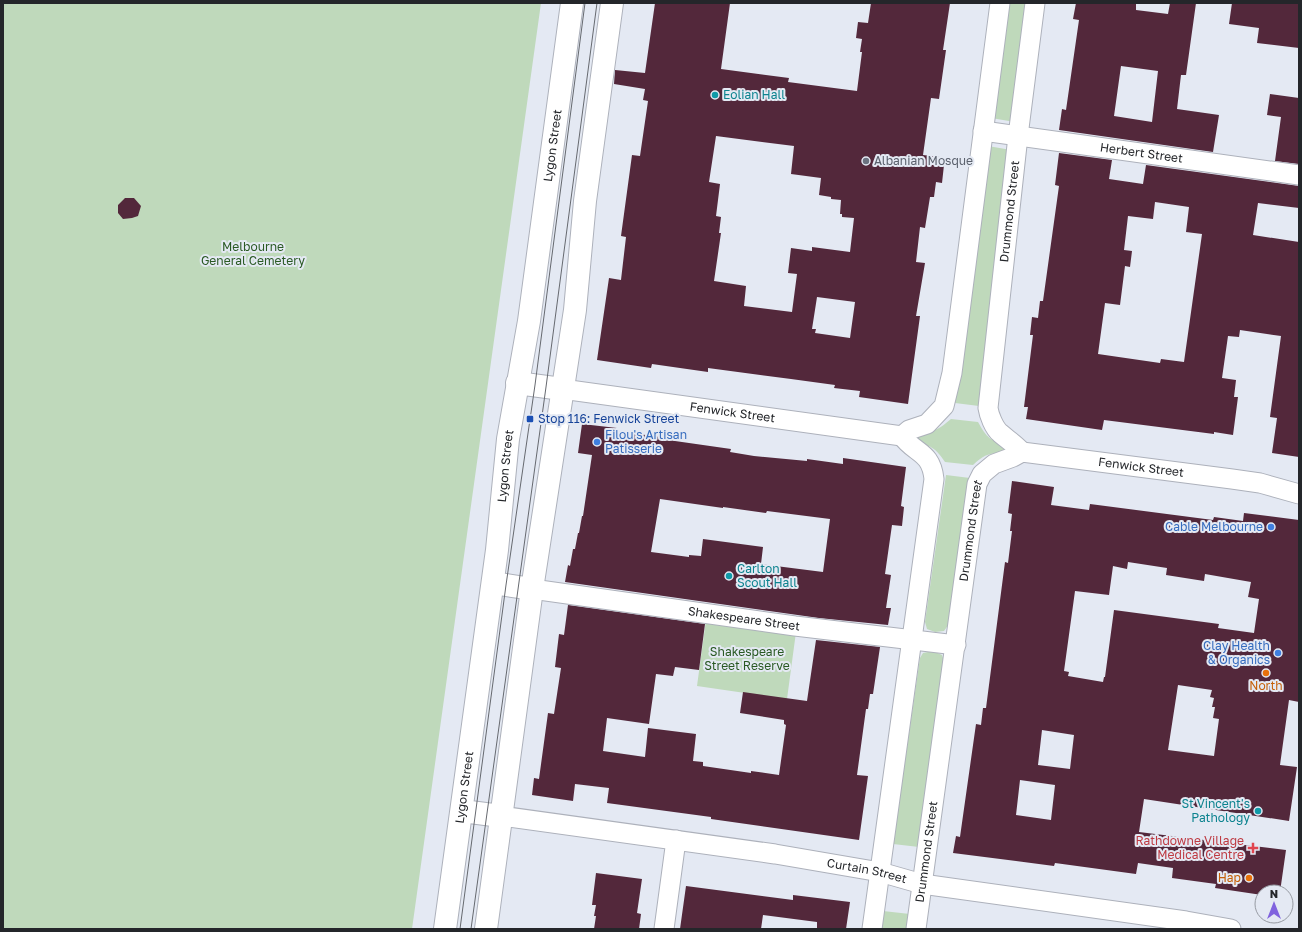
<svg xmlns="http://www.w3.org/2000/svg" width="1302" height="932" font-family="'Golos Text',sans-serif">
  <rect width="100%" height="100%" fill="#e4e9f3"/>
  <path fill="#bfd9bb" d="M3 3H541L412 929H3Z
    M1006 3H1030L1015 122 991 118Z
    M988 146 1011 150 979 406 955 403Z
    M951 419 978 422C987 438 990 441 1008 444L1007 454C990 453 986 453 973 465L945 462C936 448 930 445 914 442L915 432C933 433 938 430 951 419Z
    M946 475 970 478 949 624 944 631 935 632 927 629 925 622Z
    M706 620 796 632 787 699 697 686Z
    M933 651 942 655 944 661 919 847 893 844 920 658 923 653Z
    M883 911 910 914 908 929H880Z"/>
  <path fill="#53283b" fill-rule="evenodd" d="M655 3H730L721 69 789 78 788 82 857 91 862 52H860L862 39 856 38 858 22 868 23 871 3H950L943 50H946L939 99 931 98 923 155 940 157 939 165H944L942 183 936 182 934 197H930L925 228 920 227 916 262 925 263 916 316H920L908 404 859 397 860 391 834 388 835 385 791 379 708 368V372L652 364 651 368 597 360 609 278 621 280 626 237 621 236 632 155 640 156 648 101 643 100 645 89 614 84 615 70 645 73ZM716 136 794 146 791 174 821 178 819 195 831 197V199L841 200 840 214H842V217L854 218 850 252 812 247V251L791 248 788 273 797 274 792 312 744 306 746 286 714 281 721 233H719L721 217 716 216 720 184 709 182ZM817 297 855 302 850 338 815 333 816 329H812Z
    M1076 3H1136V10L1168 14 1170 3H1196L1186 75H1181L1177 109 1219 115 1213 152 1059 130 1062 109 1066 110 1079 20 1073 19ZM1121 66 1158 71 1152 122 1114 116Z
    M1232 3H1299V48L1257 43 1259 28 1229 24Z
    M1270 94 1299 98V164L1275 161 1281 117 1267 115Z
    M1059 153 1112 160 1109 179 1143 184 1146 165 1299 186V208L1258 203 1253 235 1299 242V457L1272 453 1277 418 1270 417 1281 336 1240 330 1239 337 1228 336 1222 378 1236 380 1234 397H1238L1233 435 1214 432V434L1104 420 1102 430 1026 419 1028 407H1024L1033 335H1030L1032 317 1038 318 1040 301H1043L1059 186 1055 185ZM1155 202 1189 207 1186 232 1202 234 1184 362 1161 359 1160 363 1098 354 1105 303 1120 305 1125 266 1130 267 1132 251 1124 250 1128 216 1153 219Z
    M125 198H134L141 206 138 216 132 218 123 219 118 213V205Z
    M582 424 617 428 616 431 668 438V440L731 449 730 452 754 456 807 461V459L843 464V458L906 467 901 506 904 507 902 526 892 525 885 574 891 575 886 608H891L888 625 819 618 565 582 568 565 570 566 573 549H575L578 533H579L582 516H583L592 455 578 453ZM660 499 723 508V507L766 513 767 511 830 519 823 572 761 564 763 547 703 539 701 556 689 555V557L651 552Z
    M1012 481 1054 487 1051 505 1089 510 1090 504 1213 520 1214 517 1243 521 1244 513 1299 520V702L1289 700 1280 765 1297 767 1289 821 1144 799 1139 832 1286 850 1280 892H1262V895L1215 888 1216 884 1172 878 1173 868 1138 863 1136 874 1055 863 1054 866 953 853 956 836 960 837 976 724 981 725 983 708H986L1005 562 1008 563 1012 531H1010L1012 514 1008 513ZM1128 562 1167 568 1166 575 1204 581 1205 574 1251 582 1248 597 1259 599 1254 633 1218 628 1219 624 1114 610 1105 677H1104L1103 682 1068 676 1069 672 1064 671 1075 591 1109 595 1113 566 1127 569ZM1178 685 1212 690 1210 697 1214 698 1212 707H1215L1213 718 1219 719 1214 756 1168 750ZM1042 730 1074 735 1070 769 1038 765ZM1020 780 1055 785 1051 820 1016 815Z
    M568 605 705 624 699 670 675 667 673 676 656 674 649 724 607 718 603 751 645 757 648 728 696 734 693 761 703 762V766L751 773V771L779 775 786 725 784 724V720L740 713 743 692 807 701 816 640 880 647 873 694H870L868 709H866L857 775 868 776 859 840 711 819V817L607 803 609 788 575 784 573 801 532 795 534 778 539 779 548 713 554 714 561 668 555 667 559 634 564 635Z
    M596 873 642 879 637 913 641 914 639 929H594L596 916H594L596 905H592Z
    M686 886 793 900V895L850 902 846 929H817V922L763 915 761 929H680Z"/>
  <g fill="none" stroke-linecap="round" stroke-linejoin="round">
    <defs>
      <g id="minor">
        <path id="s1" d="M983 131 1299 175"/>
        <path id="s2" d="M562 389 902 436"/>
        <path d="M902 436 909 430 927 424 944 406 952 373 1000 3"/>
        <path id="s3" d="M1022 452C1015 444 1008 440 1000 433 994 428 989 415 988 408L1018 136 1035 3"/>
        <path id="s4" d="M1022 452 1232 479 1260 483 1299 494"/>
        <path id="s5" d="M532 589 795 626 956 645"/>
        <path id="s6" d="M501 816 775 854 880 872 922 884 1186 921 1231 929"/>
        <path d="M664 929 676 840"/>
        <path d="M872 929 934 479C931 451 915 454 902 436"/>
        <path id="s7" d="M916 929 977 484 982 474 994 464 1013 457 1022 452"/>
      </g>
      <g id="tertiary">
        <path d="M517 383 562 389"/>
        <path d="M493 583 532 589"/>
        <path d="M462 811 501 816"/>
        <path id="s8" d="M445 929 497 550 508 439 529 321 572 3"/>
        <path d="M486 929 532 589 575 310 585 201 612 3"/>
      </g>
    </defs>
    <use href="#minor" stroke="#adb1bb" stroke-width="21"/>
    <use href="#tertiary" stroke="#adb1bb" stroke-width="24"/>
    <use href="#minor" stroke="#fff" stroke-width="19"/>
    <use href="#tertiary" stroke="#fff" stroke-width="22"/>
    <path stroke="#66696f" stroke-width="1" d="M460 929 506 585 535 385 585 3
      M471 929 546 387 597 3"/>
  </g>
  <g fill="#0f9aa8" stroke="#e4e9f3" stroke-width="1.5">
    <circle cx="715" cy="95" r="4"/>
    <circle cx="729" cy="576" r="4"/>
    <circle cx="1258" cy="811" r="4"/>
  </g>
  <circle fill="#6b7280" stroke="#e4e9f3" stroke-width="1.5" cx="866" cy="161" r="4"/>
  <rect fill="#1a4fb4" stroke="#e4e9f3" stroke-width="1.5" x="526" y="415" width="8" height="8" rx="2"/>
  <g fill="#3f7fe0" stroke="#e4e9f3" stroke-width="1.5">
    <circle cx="597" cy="442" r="4"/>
    <circle cx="1271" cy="527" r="4"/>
    <circle cx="1278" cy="653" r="4"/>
  </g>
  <g fill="#e8710a" stroke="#e4e9f3" stroke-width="1.5">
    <circle cx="1266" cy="673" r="4"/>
    <circle cx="1249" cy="878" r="4"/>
  </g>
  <path fill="#e0444e" stroke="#e4e9f3" stroke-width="1.5" d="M1251 842h4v4h4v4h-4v4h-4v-4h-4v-4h4z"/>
  <g text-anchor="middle" stroke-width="4" stroke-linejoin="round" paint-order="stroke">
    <g font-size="12" fill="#0d838f" stroke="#e4e9f3" text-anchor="start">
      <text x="723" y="99">Eolian Hall</text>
      <text x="737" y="573">Carlton<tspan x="737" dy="14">Scout Hall</tspan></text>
      <text x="1250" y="808" text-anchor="end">St Vincent's<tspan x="1250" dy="14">Pathology</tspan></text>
    </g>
    <g font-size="12" fill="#24262a" stroke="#e4e9f3">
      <text dy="4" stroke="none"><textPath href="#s8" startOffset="791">Lygon Street</textPath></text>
      <text dy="4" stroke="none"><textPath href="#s1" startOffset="160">Herbert Street</textPath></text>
      <text dy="4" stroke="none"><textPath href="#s3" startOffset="255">Drummond Street</textPath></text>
      <text dy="4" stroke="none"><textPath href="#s2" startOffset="172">Fenwick Street</textPath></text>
      <text dy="4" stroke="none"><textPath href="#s8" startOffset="467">Lygon Street</textPath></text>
      <text dy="4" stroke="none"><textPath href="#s4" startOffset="120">Fenwick Street</textPath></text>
      <text dy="4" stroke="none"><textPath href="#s7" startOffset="402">Drummond Street</textPath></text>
      <text dy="4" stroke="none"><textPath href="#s5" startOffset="214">Shakespeare Street</textPath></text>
      <text dy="4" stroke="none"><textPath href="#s8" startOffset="143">Lygon Street</textPath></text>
      <text dy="4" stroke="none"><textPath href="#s7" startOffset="78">Drummond Street</textPath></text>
      <text dy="4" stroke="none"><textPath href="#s6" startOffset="370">Curtain Street</textPath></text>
    </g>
    <g font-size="12" fill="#5b616d" stroke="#e4e9f3" text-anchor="start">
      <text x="874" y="165">Albanian Mosque</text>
    </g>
    <g font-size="12" fill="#295923" stroke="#e4e9f3">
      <text x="253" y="251">Melbourne<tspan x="253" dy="14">General Cemetery</tspan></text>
      <text x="747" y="656">Shakespeare<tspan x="747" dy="14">Street Reserve</tspan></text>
    </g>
    <g font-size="12" fill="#164399" stroke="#e4e9f3" text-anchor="start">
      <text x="538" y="423">Stop 116: Fenwick Street</text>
    </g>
    <g font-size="12" fill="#366cbe" stroke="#e4e9f3" text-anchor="end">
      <text x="605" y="439" text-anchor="start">Filou's Artisan<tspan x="605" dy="14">Patisserie</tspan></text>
      <text x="1263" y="531">Cable Melbourne</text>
      <text x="1270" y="650">Clay Health<tspan x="1270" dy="14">&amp; Organics</tspan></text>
    </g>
    <g font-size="12" fill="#c56008" stroke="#e4e9f3">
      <text x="1266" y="690">North</text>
      <text x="1241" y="882" text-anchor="end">Hap</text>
    </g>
    <g font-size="12" fill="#be3a42" stroke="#e4e9f3" text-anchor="end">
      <text x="1244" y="845">Rathdowne Village<tspan x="1244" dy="14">Medical Centre</tspan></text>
    </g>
  </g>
  <rect width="1302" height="932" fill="none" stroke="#24262a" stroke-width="8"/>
  <g transform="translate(1274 904)"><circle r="19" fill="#e4e9f3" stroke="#979ba3"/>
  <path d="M0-3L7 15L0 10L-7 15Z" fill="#8063de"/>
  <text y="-6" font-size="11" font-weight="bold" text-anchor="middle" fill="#24262a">N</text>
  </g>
</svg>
